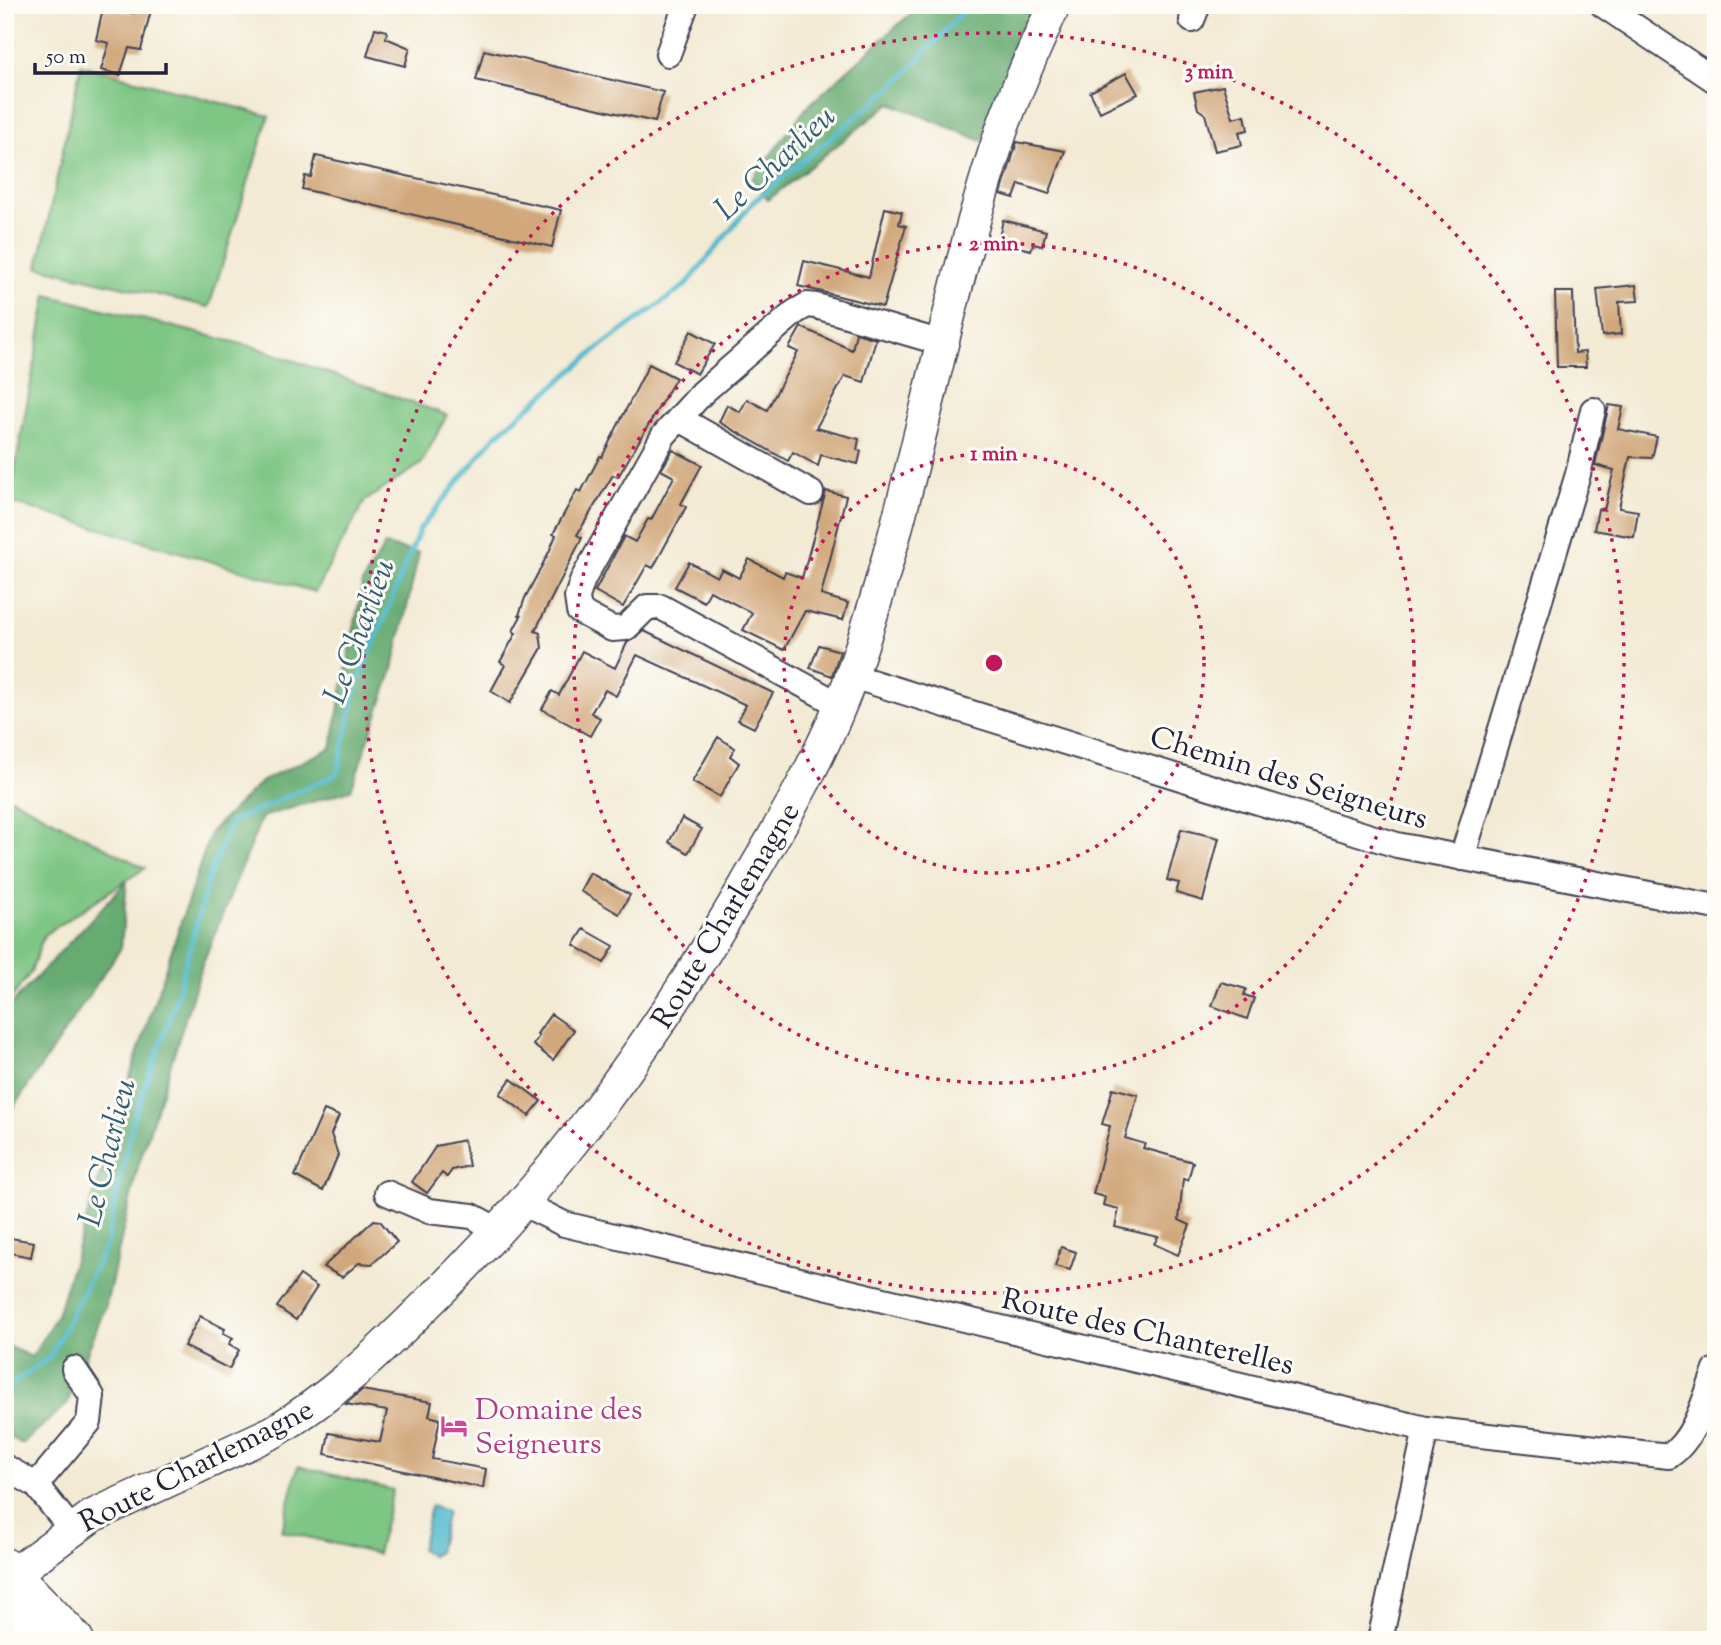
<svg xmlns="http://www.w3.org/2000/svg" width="1721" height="1645" font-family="'Sorts Mill Goudy',serif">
  <rect width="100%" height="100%" fill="#fdfcf7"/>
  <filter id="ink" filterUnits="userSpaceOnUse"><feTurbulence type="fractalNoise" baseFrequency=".0143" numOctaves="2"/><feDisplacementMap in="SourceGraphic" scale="14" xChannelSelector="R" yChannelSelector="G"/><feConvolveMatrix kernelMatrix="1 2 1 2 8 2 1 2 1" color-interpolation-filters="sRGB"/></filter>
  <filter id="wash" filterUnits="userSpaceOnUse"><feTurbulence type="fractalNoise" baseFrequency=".00686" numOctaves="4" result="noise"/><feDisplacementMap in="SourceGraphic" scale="28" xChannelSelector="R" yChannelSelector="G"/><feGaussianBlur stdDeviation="1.57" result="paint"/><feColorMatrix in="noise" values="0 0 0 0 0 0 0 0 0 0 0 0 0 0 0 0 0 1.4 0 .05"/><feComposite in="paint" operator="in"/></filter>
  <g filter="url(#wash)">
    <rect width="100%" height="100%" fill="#f3ead4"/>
    <path fill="#7ec683" stroke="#50745f" stroke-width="2" d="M81 65 269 116 209 307 38 267Z
      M47 295 258 348 447 415 421 464 365 501 315 592 9 502Z
      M5 795 145 868 44 935 31 972 5 1006Z
      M298 1466 393 1490 377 1554 282 1531Z"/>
    <path fill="#66ab71" stroke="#446656" stroke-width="2" d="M920 5H1042L982 141 890 103 768 200 752 179 807 107Z
      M385 545 419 553 393 669 351 790 262 817 203 963 137 1170 106 1305 67 1404 22 1444 5 1434V1345L32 1357 57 1315 130 1076 211 831 262 781 331 748 363 581Z
      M127 881 121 948 5 1120V1011Z"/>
    <path fill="#50bacc" stroke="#396e84" stroke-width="2" d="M431 1506 447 1511 438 1552 431 1556 421 1549Z"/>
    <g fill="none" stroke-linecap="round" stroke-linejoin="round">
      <path stroke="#50bacc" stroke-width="5" d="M5 1389 50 1357 106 1246 134 1117 175 1003 209 876 231 822 337 774 356 688 420 529 495 436 600 347 686 285 753 202 895 85 969 5"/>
    </g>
    <g id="blocks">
      <path fill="#d1a87b" d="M135 7 151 10 141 50 129 48 120 75 101 70 109 43 96 40 103 8 133 13Z
        M375 28 387 31 386 38 410 48 405 66 367 56Z
        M484 50 663 92 655 122 476 80Z
        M1126 73 1138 94 1100 112 1090 92Z
        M1223 86 1233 118 1245 115 1248 130 1239 132 1242 145 1215 151 1205 114 1198 109 1194 92Z
        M1017 142 1065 151 1049 194 1019 184 1014 198 1001 194Z
        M316 156 561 210 552 247 302 189 305 176 311 177Z
        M885 208 902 212 899 224 906 226 883 307 798 286 804 261 869 277Z
        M1003 220 1046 231 1042 246 1033 244 1031 250 998 242Z
        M1636 285 1638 301 1619 302 1621 334 1602 336 1597 289Z
        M1555 292H1573L1575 353 1585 352 1586 367H1557Z
        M801 327 852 350 856 333 876 339 864 382 845 376 816 428 859 439 857 450 861 451 858 464 821 455 818 466 793 452 788 461 719 422 727 405 740 412 747 399 767 410 798 352 789 348Z
        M691 331 715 344 697 374 674 362Z
        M649 364 676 378 618 477 613 475 577 535 582 538 535 631 540 633 542 648 510 703 491 691 505 665 500 662 516 633 513 631 521 616 519 615 525 598 549 552 556 535 553 534 577 490 581 492 600 456 602 457Z
        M1609 405 1623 407 1618 429 1657 437 1652 458 1630 457 1619 508 1638 511 1634 537 1594 530 1598 509 1604 510 1614 470 1595 465Z
        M673 450 702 465 681 504 686 507 653 568 647 565 623 607 595 591 624 536 635 542 648 519 651 520 674 477 661 470Z
        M826 491 846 496 821 595 848 603 843 620 805 611 784 650 743 630 752 613 710 591 704 602 675 587 689 562 717 577 722 569 739 578 749 559 783 577 785 572 802 578Z
        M644 631 773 693 754 728 738 720 746 705 637 655 616 696 605 690 591 713 600 718 590 736 542 709 552 691 559 695 582 651 615 668 627 643Z
        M819 645 840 651 832 676 810 668Z
        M718 737 735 748 730 756 739 763 720 797 692 782Z
        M682 818 702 829 688 853 669 842Z
        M1181 829 1219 838 1203 901 1176 893 1179 883 1167 880Z
        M590 873 630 895 619 914 580 891Z
        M584 929 614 946 604 963 574 945Z
        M1221 982 1246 989 1244 995 1254 998 1247 1019 1212 1006Z
        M551 1014 574 1030 553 1060 533 1045 539 1036 537 1034Z
        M511 1079 541 1101 529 1116 500 1094Z
        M1113 1088 1138 1095 1125 1138 1145 1144 1143 1148 1193 1162 1188 1180 1183 1179 1179 1220 1190 1225 1178 1255 1154 1244 1158 1237 1115 1227 1119 1209 1103 1205 1105 1197 1093 1194 1110 1126 1102 1124Z
        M324 1110 339 1116 331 1134 338 1155 323 1191 295 1176Z
        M464 1140 469 1166 452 1170 447 1177 442 1173 427 1193 412 1182 436 1146Z
        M374 1220 380 1221 397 1242 372 1264 359 1263 342 1277 323 1267Z
        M5 1237 34 1242 31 1257 5 1252Z
        M1061 1247 1076 1252 1070 1270 1055 1266Z
        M300 1275 317 1287 296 1320 277 1307Z
        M200 1316 225 1329 223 1333 233 1338 229 1344 239 1350 229 1369 184 1346Z
        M362 1390 432 1402 429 1416 440 1419 432 1459 486 1469 483 1488 325 1454 329 1433 380 1442 387 1411 346 1404Z"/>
    </g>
  </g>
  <g filter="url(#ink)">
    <use href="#blocks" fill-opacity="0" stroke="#414052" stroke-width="2"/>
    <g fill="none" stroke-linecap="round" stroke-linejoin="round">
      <defs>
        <path id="minor" d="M1603 5 1716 81
          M1192 20 1198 5
          M668 54 686 5
          M680 419 811 493
          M852 676 1397 845 1716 907
          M840 705 661 607H647L626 628 612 629 579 611 577 597 583 579 664 435 703 392 795 312 807 305 816 306 942 343
          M1462 858 1578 474 1593 410
          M387 1193 429 1211 472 1216 500 1231
          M524 1204 564 1224 1426 1429 1669 1456C1696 1438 1704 1399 1716 1370
          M5 1467 36 1485 71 1529
          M36 1485 89 1422 92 1396 74 1369
          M1380 1640 1426 1429"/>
        <path id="major" d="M27 1564 92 1516 273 1432C331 1398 380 1351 427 1304 555 1180 655 1039 745 886 784 819 825 751 851 677 914 498 942 308 1002 129 1017 86 1036 46 1054 5"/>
        <path id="highway" d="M5 1567 75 1640
          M5 1608 36 1640"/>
      </defs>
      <use href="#minor" stroke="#414052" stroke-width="28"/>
      <use href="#major" stroke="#414052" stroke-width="35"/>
      <use href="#highway" stroke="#414052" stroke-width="40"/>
      <use href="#minor" stroke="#fff" stroke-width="24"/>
      <use href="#major" stroke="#fff" stroke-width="32"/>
      <use href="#highway" stroke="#fff" stroke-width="37"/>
    </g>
  </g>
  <g fill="none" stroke="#c2185b" stroke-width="3.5" stroke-dasharray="3.5 7">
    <circle cx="994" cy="663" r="210"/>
    <circle cx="994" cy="663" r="420"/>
    <circle cx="994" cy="663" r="630"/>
  </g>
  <defs>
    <symbol id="hotel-bare" viewBox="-9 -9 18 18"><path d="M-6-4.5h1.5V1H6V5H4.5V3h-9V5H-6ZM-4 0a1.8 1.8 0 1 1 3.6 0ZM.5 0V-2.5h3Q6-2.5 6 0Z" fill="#d1479c" stroke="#fdfcf7" stroke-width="2.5" paint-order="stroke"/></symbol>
  </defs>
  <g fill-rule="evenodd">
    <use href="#hotel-bare" x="435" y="1407" width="38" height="38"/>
  </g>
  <g text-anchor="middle" stroke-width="6" stroke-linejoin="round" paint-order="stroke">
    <g font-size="30" fill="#22223b" stroke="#fdfcf7">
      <text transform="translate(1289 777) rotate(17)" y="10">Chemin des Seigneurs</text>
      <text transform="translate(725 915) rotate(-59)" y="10">Route Charlemagne</text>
      <text transform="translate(1148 1331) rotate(13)" y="10">Route des Chanterelles</text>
      <text transform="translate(196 1465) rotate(-27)" y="10">Route Charlemagne</text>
    </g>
    <g font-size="30" fill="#b23c85" stroke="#fdfcf7" text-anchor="start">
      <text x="475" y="1419">Domaine des<tspan x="475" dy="34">Seigneurs</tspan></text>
    </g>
    <g font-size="32" font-style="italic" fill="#345f75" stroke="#fdfcf7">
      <text transform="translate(774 162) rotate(-43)" y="11">Le Charlieu</text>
      <text transform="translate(358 631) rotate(-70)" y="11">Le Charlieu</text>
      <text transform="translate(106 1152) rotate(-76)" y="11">Le Charlieu</text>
    </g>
  </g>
  <circle cx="994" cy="663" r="10" fill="#c2185b" stroke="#fdfcf7" stroke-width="3.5"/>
  <g font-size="21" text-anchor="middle" font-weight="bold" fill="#c2185b" stroke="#fdfcf7" stroke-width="6" stroke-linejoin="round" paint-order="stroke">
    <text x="1209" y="78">3 min</text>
    <text x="994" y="250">2 min</text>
    <text x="994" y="460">1 min</text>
  </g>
  <rect width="1721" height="1645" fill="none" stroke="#fdfcf7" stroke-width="28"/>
  <path d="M35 63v10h131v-10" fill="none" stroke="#22223b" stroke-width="3.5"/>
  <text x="46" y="63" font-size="21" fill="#22223b" stroke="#fdfcf7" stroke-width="5" paint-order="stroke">50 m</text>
</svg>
